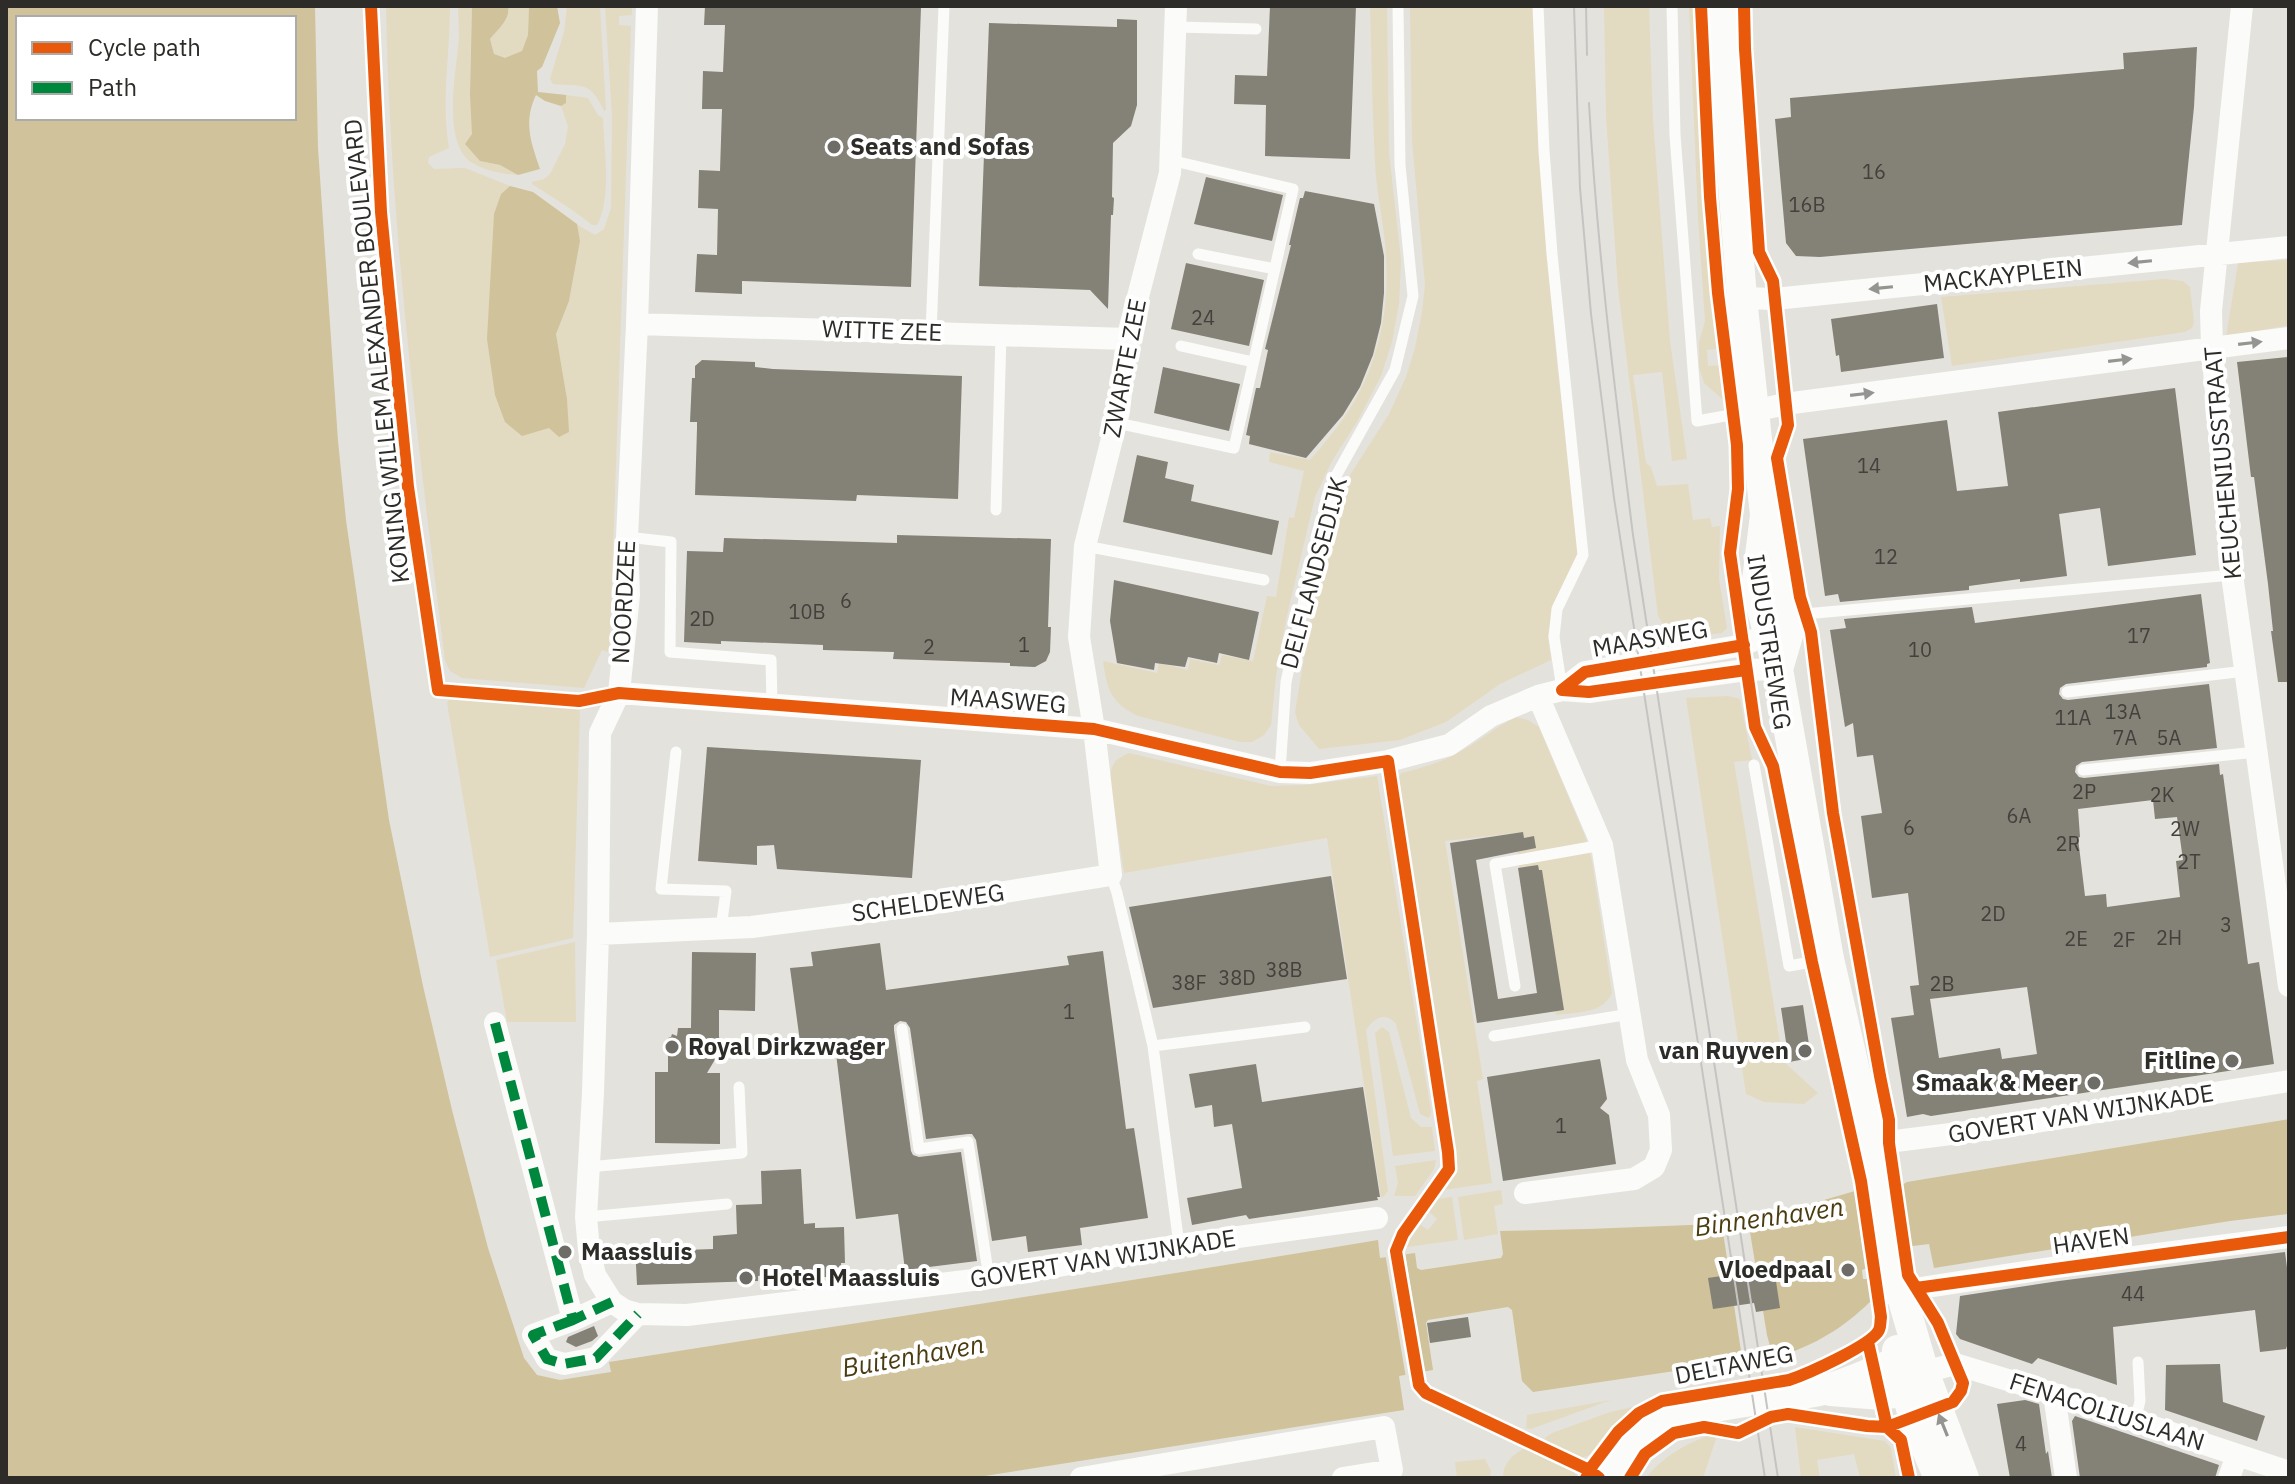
<svg xmlns="http://www.w3.org/2000/svg" width="2295" height="1484" font-family="'IBM Plex Sans',sans-serif">
  <rect width="100%" height="100%" fill="#e4e2dc"/>
  <path fill="#e3dac2" d="M386 6H450C450 53 441 101 449 148L429 157 428 163 434 169 465 168 510 186 501 194 494 215 493 246 567 399 556 334 569 301 580 241 576 224 595 235 604 229 611 208 612 117 605 6H632V15L619 16V25L631 26 610 640 608 652 602 650 584 688 462 678 450 671 445 661C418 444 390 226 386 6Z
    M458 6H472C471 58 466 111 480 161L500 165 518 175C503 174 484 171 471 162 441 141 457 68 459 37 459 27 458 16 458 6Z
    M508 6H529L528 35 522 52 505 59 494 54 490 39C498 29 511 19 508 6Z
    M567 6H600L606 110 604 111C590 80 582 87 553 84L550 79 564 32Z
    M1370 6H1387L1389 153 1401 260 1399 304 1392 342 1381 376 1357 422 1332 461 1315 497 1286 620 1276 676 1271 725 1264 735 1252 742H1240L1138 716C1111 703 1107 690 1103 661L1157 673 1159 663 1188 670 1190 659 1219 665 1222 655 1253 661 1267 596 1276 597 1289 517 1294 518 1304 471 1269 462 1270 452 1310 460C1326 441 1342 423 1354 402 1382 354 1391 297 1385 243 1383 221 1378 199 1376 177 1372 120 1372 63 1370 6Z
    M1410 6H1534L1549 277 1557 363 1578 538 1577 557 1552 615 1548 634 1551 660 1500 684 1446 722 1400 740 1319 749 1299 725 1295 712 1311 616 1336 517 1350 475 1389 414 1406 377 1415 348 1422 312 1425 285 1412 141Z
    M1604 6H1649L1653 120 1670 341 1687 459 1672 461 1662 372 1633 375 1646 463 1651 467 1657 486 1688 484 1693 520 1710 518 1712 527 1720 526 1719 579 1727 628 1722 633 1673 639 1658 616 1618 288 1606 117Z
    M1689 6H1696L1697 51 1720 337 1724 348 1707 350 1708 366 1723 365 1728 398 1722 399 1704 383 1699 367V342L1705 321 1698 218Z
    M1705 6H1712L1729 288H1722L1710 156Z
    M566 95 588 98 598 115 603 118C604 149 612 198 597 225H592C573 209 552 197 532 184V182L544 179 550 174 565 144 568 126 561 106 566 103Z
    M2289 260V325L2226 337 2238 263Z
    M2165 279 2183 281 2190 287 2194 322 2192 328 2185 332 1952 366 1941 297Z
    M1728 696 1740 699 1752 760 1734 762 1783 1061 1818 1093 1804 1104 1764 1102 1746 1094 1686 698Z
    M456 697 580 708 573 938 490 957 447 703 450 698Z
    M1516 717 1528 720 1539 727 1585 836 1592 861 1612 993C1603 1014 1576 1012 1556 1015L1530 866 1519 867 1515 833 1445 841 1483 1079 1477 1081 1492 1183 1443 1190 1455 1167 1397 781 1401 773C1422 768 1443 762 1461 751 1480 741 1497 726 1516 717Z
    M1129 753 1271 786 1305 785 1377 776 1431 1111 1430 1116 1428 1118 1420 1114 1396 1024C1385 1011 1374 1018 1366 1030L1388 1191 1384 1196 1381 1198 1327 838 1124 873 1110 780C1111 765 1114 759 1129 753Z
    M575 942 576 1022H507L496 960Z
    M1382 1027 1389 1032 1411 1118 1421 1127H1432L1435 1151 1393 1156 1375 1033Z
    M1436 1160 1434 1169 1415 1196H1394L1398 1183 1395 1166Z
    M1501 1190 1503 1204 1494 1206 1498 1234 1464 1240 1458 1197Z
    M1452 1197 1458 1240 1407 1247 1405 1238 1418 1223 1428 1230 1437 1219 1427 1210 1436 1199Z
    M1611 1400 1531 1429 1526 1428 1527 1415Z
    M1647 1404 1606 1436 1590 1455 1581 1458 1574 1457 1547 1442 1545 1438 1552 1433 1610 1412Z
    M1795 1427 1885 1441 1891 1448 1896 1478H1860L1854 1454 1817 1460 1820 1478H1801Z
    M1718 1433 1703 1478H1646C1663 1456 1691 1440 1718 1433Z
    M1523 1449H1534L1574 1472 1577 1478H1503C1503 1464 1511 1456 1523 1449Z
    M1485 1459 1491 1471 1490 1478H1457L1455 1462Z"/>
  <path fill="#d0c29a" fill-rule="evenodd" d="M6 6H315L318 148 338 441 346 520 389 820 423 986 452 1110 488 1248 524 1358 537 1375 560 1380 611 1372 609 1362C865 1321 1122 1283 1378 1240L1380 1258 1415 1253 1417 1268 1421 1270 1501 1258 1503 1254 1500 1231 1588 1229 1716 1224 1793 1209 1855 1191 1902 1185 1907 1182 2289 1119V1214L2230 1221 1934 1268 1929 1244 1864 1252 1867 1268 1862 1270 1863 1279H1867L1871 1301C1840 1331 1814 1345 1773 1359L1771 1352 1740 1358 1729 1363 1533 1392 1522 1381 1512 1310 1508 1307 1428 1320 1426 1323 1433 1370 1399 1376 1404 1410 972 1478H6ZM18 18H294V118H18Z
    M472 6H508C511 19 498 29 490 39L494 54 505 58 522 51 528 35 529 6H557L560 23 542 67 537 71 538 92 566 95V103L561 106 545 101 536 95C523 122 531 143 540 169L518 175 500 165 480 161 465 144 472 134 470 95Z
    M510 186 533 192 577 224 580 241 569 301 556 334 567 399 569 432 559 437 549 428 522 436 505 422 495 395 487 339 494 214 501 194Z"/>
  <path fill="#e4e2dc" d="M1901 1180 1911 1246 1863 1252 1854 1187Z
    M1750 1214V1232L1767 1335 1772 1354V1357L1769 1358 1766 1354 1742 1358 1721 1219Z
    M1405 1251 1424 1375 1406 1378 1385 1253Z"/>
  <path fill="#848177" fill-rule="evenodd" d="M705 6 921 7 911 287 742 281V294L695 292 697 254 717 255 718 209 698 208 699 170 720 171 722 109H702L703 71 723 72 725 25H704Z
    M1270 6H1356L1350 159 1265 156 1266 105 1234 104 1235 75 1267 76Z
    M1117 19 1137 20V105L1131 126 1113 143 1112 197 1114 198 1113 215H1111L1108 309 1090 290 979 286 989 23 1117 27Z
    M2197 47 2194 107 2182 225 1820 257 1796 256 1786 243 1775 119 1791 117 1790 98 2124 69 2123 53Z
    M1206 177 1283 195 1272 241 1194 224Z
    M1305 191 1374 204 1384 256V293L1381 323 1373 355 1360 387 1343 415 1306 458 1249 444 1250 436 1246 435 1256 388H1260L1268 350 1265 349 1291 245H1289L1300 198H1303Z
    M1186 263 1264 280 1249 346 1171 329Z
    M1937 304 1944 358 1841 372 1839 355 1836 356 1831 319Z
    M2289 357V682H2278L2271 631H2273L2268 584 2254 477H2251L2237 362Z
    M702 360 755 362V367L773 369 962 376 958 499 857 495 856 501 695 495 697 428V422H690L692 378H695V366Z
    M1163 367 1240 384 1229 431 1154 413Z
    M2175 388 2196 555 2108 566 2100 508 2059 514 2067 576 2020 582V579L1969 586V590L1840 602 1838 594 1825 596 1803 439 1947 420 1957 491 2008 486 1998 412Z
    M1137 455 1168 462 1165 478 1194 485 1191 501 1279 521 1272 555 1123 522Z
    M897 535 1051 539 1048 627H1051L1050 652 1046 661 1035 667 1010 666V663L893 659 894 652 823 650V645L721 641V644L684 642 687 551 723 552 724 538 897 543Z
    M1114 580 1259 612 1249 660 1219 653 1217 663 1188 657 1185 667 1155 663 1154 670 1117 663 1110 621Z
    M2201 594 2210 663 2207 664V667L2066 684 2060 688 2059 694 2063 699 2068 700 2209 684 2217 748 2082 762 2076 766 2075 772 2079 777 2084 778 2219 764 2220 775 2223 774 2248 964 2259 962 2274 1064 1931 1116 1923 1114 1907 1117 1891 1018 1914 1015 1910 986 1919 985 1908 893 1872 898 1861 816 1882 813 1873 755 1857 757 1853 723 1845 727 1830 630 1846 628 1844 619 1972 607 1975 623ZM2153 800 2155 819 2177 817 2183 860 2176 861 2180 897 2107 907 2106 894 2085 896 2078 838 2080 837 2078 809ZM2027 987 2037 1054 2002 1059 2000 1048 1939 1058 1930 999Z
    M707 747 921 760 912 878 777 869 774 845 757 846V865L698 861Z
    M1523 832 1524 838 1534 836 1536 848 1476 860 1498 999 1537 993 1518 868 1538 865 1539 870H1542L1564 1010 1477 1023 1450 843Z
    M1331 876 1347 979 1153 1008 1129 907Z
    M880 943 886 990 1069 965 1067 956 1103 951 1126 1129 1134 1128 1148 1218 1080 1228 1082 1245 1028 1252 1026 1236 992 1241 976 1140 972 1134H968L926 1139 910 1028 906 1022 900 1021 894 1025V1030L911 1151 913 1155 919 1157 961 1152 977 1261 905 1270 898 1214 856 1219 835 1045 801 1049 790 968 813 966 811 952Z
    M692 952 756 953 755 1011 719 1010V1037L723 1046 707 1073H720V1144L655 1143V1072H668V1038L671 1037 672 1034 677 1036 678 1028H691Z
    M1803 1005 1811 1058 1789 1062 1781 1008Z
    M1600 1059 1607 1099 1600 1108 1609 1115 1616 1164 1503 1181 1487 1077Z
    M1256 1064 1262 1102 1363 1087 1380 1197H1377L1378 1200 1249 1219 1246 1215 1192 1225 1187 1198 1242 1188 1232 1124 1214 1127 1212 1105 1195 1108 1189 1074Z
    M801 1169 804 1224 815 1223V1228L844 1227 845 1263H841L842 1276 793 1279V1272L758 1276V1281L637 1285 635 1245 655 1244 656 1251 713 1249V1236L737 1234 736 1205 762 1204 761 1171Z
    M2285 1252 2289 1283V1340L2286 1349 2260 1352 2255 1310 2113 1327 2117 1385 2038 1358 2032 1364 1960 1339 1956 1334 1960 1296 2059 1281Z
    M1774 1268 1780 1308 1756 1312 1754 1303 1713 1309 1708 1278Z
    M1468 1317 1471 1337 1430 1343 1427 1323Z
    M594 1326 598 1336 592 1341 576 1347 566 1342 568 1337Z
    M2220 1364 2223 1402 2265 1416 2257 1441 2165 1410 2166 1365Z
    M2025 1400 2039 1404 2046 1454 2048 1451 2052 1478H2010L1997 1404Z
    M2075 1416 2219 1465 2215 1478H2080L2072 1421Z"/>
  <g fill="none" stroke-linecap="round" stroke-linejoin="round">
    <path stroke="#fbfbfa" stroke-width="11" d="M1538 6 1544 151 1552 254 1583 555 1557 609 1554 637 1562 689
      M1672 6 1675 135 1697 421 1753 411
      M1176 27 1256 29
      M1198 254 1275 269
      M931 333 944 6
      M1181 346 1253 362
      M1117 423 1234 448 1293 189 1170 160
      M996 510 1001 335
      M627 537 671 542 670 652 771 660 772 704
      M1085 546 1264 580
      M1792 628 1805 614 2232 575
      M2067 692 2245 671
      M676 752 661 889 726 891 721 928
      M1754 765 1789 966 1828 959
      M2083 770 2256 752
      M1280 772 1286 682 1309 577 1327 509 1337 474 1395 370 1413 296 1400 165 1398 6
      M1111 875 1117 893 1153 1046 1179 1245
      M1515 986 1495 864 1602 845
      M902 1029 919 1149 968 1142 989 1278
      M1494 1036 1630 1014
      M1153 1046 1305 1027
      M588 1167 742 1153 739 1087
      M586 1217 727 1204
      M2135 1421 2140 1401 2138 1362"/>
    <path stroke="#fbfbfa" stroke-width="22" d="M647 6 637 324 627 537 629 595 619 693 600 733 598 934 593 1093 586 1217 589 1250 595 1275 612 1302 624 1310 638 1314 687 1315 989 1278 1179 1245 1377 1218
      M2242 6 2211 311 2212 348 2232 575 2289 986
      M1742 298 1774 299 2289 247
      M637 324 1127 339
      M1754 411 1785 404 2289 338
      M1562 690 1585 672 1744 645 1768 633 1780 632
      M619 693 1094 729 1280 772 1310 773 1388 761 1449 745 1491 716 1538 696 1562 690 1589 692 1746 670 1778 669
      M598 934 752 927 936 903 1111 875 1094 729 1079 637 1085 546 1119 411 1127 339 1170 173 1176 6
      M495 1023 573 1320 612 1302
      M1872 1144 1998 1128 2289 1081
      M1525 1193 1634 1179 1654 1167 1661 1150 1659 1115 1637 1060 1602 845 1538 696
      M1888 1293 2057 1267 2289 1237
      M573 1320 533 1335 547 1359 564 1364 596 1358 638 1314
      M1924 1372 1955 1364 2054 1394 2289 1472
      M2054 1394 2066 1478
      M1081 1478 1384 1427 1392 1470 1343 1478
      M2229 1478 2237 1455"/>
    <path stroke="#fbfbfa" stroke-width="30" d="M1723 6 1728 121 1742 298 1754 411 1765 515 1780 574 1789 632 1778 669
      M1765 515 1756 588 1778 669 1829 959 1872 1144 1888 1249 1924 1372 1964 1478
      M1897 1350 1913 1417 1939 1478
      M1831 1391 1882 1395 1908 1391 1920 1376
      M1607 1478C1619 1459 1633 1441 1652 1430 1698 1401 1767 1402 1819 1391 1846 1385 1873 1371 1899 1361L1924 1372"/>
    <path stroke="#c5c4c2" stroke-width="2" d="M1574 6 1580 188 1591 314 1614 498 1765 1478
      M1586 6 1587 55
      M1589 103C1597 248 1615 392 1633 535L1778 1478"/>
    <path stroke="#00873e" stroke-width="10" stroke-dasharray="20 10" stroke-linecap="butt" d="M495 1023 573 1320 612 1302
      M573 1320 533 1335 547 1359 564 1364 596 1358 638 1314"/>
    <defs>
      <path id="cycleway" d="M371 6 381 212 408 487 438 690 579 701 619 693 1094 729 1280 772 1310 773 1388 761 1448 1152 1449 1169 1403 1234 1396 1251 1419 1385 1426 1393 1589 1470 1599 1478
        M1562 690 1585 672 1744 645
        M1562 690 1589 692 1746 670
        M1916 1288 2289 1237
        M1868 1342 1887 1427 1901 1440 1909 1478
        M1586 1478 1593 1465 1618 1432 1639 1413 1662 1401 1789 1380C1807 1374 1872 1345 1879 1330 1881 1326 1880 1322 1881 1317L1861 1181 1812 962 1773 766 1755 727 1730 553 1738 489 1737 445 1718 293 1710 197 1701 6
        M1630 1478 1645 1454 1674 1433 1704 1427 1738 1433 1771 1417 1788 1414 1867 1426 1887 1427 1953 1402 1961 1391 1963 1383 1938 1323 1908 1275 1889 1143V1120L1880 1076 1833 813 1811 632 1800 597 1777 458 1788 425 1773 281 1759 252 1745 49 1744 6"/>
    </defs>
    <use href="#cycleway" stroke="#fff" stroke-width="17"/>
    <use href="#cycleway" stroke="#e8590c" stroke-width="12"/>
  </g>
  <defs><path id="oneway-solid" d="M-6-.8H1V-3.2L6.5 0L1 3.2V.8H-6Z" transform="scale(2)"/></defs>
  <g fill="#949491">
    <use href="#oneway-solid" transform="translate(2140 262) rotate(174)"/>
    <use href="#oneway-solid" transform="translate(1881 288) rotate(174)"/>
    <use href="#oneway-solid" transform="translate(2250 343) rotate(-7)"/>
    <use href="#oneway-solid" transform="translate(2120 360) rotate(-7)"/>
    <use href="#oneway-solid" transform="translate(1862 394) rotate(-7)"/>
    <use href="#oneway-solid" transform="translate(1943 1425) rotate(-112)"/>
  </g>
  <g fill="#6d6c67" stroke="#fff" stroke-width="3">
    <circle cx="834" cy="147" r="8"/>
    <circle cx="672" cy="1047" r="8"/>
    <circle cx="1805" cy="1051" r="8"/>
    <circle cx="2232" cy="1061" r="8"/>
    <circle cx="2094" cy="1083" r="8"/>
    <circle cx="565" cy="1252" r="8"/>
    <circle cx="1848" cy="1270" r="8"/>
    <circle cx="746" cy="1278" r="8"/>
  </g>
  <g text-anchor="middle" stroke-width="8" stroke-linejoin="round" paint-order="stroke">
    <g font-size="20" fill="#43413c">
      <text x="1874" y="179">16</text>
      <text x="1807" y="212">16B</text>
      <text x="1203" y="325">24</text>
      <text x="1869" y="473">14</text>
      <text x="1886" y="564">12</text>
      <text x="846" y="608">6</text>
      <text x="807" y="619">10B</text>
      <text x="702" y="626">2D</text>
      <text x="2139" y="643">17</text>
      <text x="1024" y="652">1</text>
      <text x="929" y="654">2</text>
      <text x="1920" y="657">10</text>
      <text x="2123" y="719">13A</text>
      <text x="2073" y="725">11A</text>
      <text x="2125" y="745">7A</text>
      <text x="2169" y="745">5A</text>
      <text x="2084" y="799">2P</text>
      <text x="2162" y="802">2K</text>
      <text x="2019" y="823">6A</text>
      <text x="1909" y="835">6</text>
      <text x="2185" y="836">2W</text>
      <text x="2068" y="851">2R</text>
      <text x="2189" y="869">2T</text>
      <text x="1993" y="921">2D</text>
      <text x="2226" y="932">3</text>
      <text x="2169" y="945">2H</text>
      <text x="2076" y="946">2E</text>
      <text x="2124" y="947">2F</text>
      <text x="1284" y="977">38B</text>
      <text x="1237" y="985">38D</text>
      <text x="1189" y="990">38F</text>
      <text x="1942" y="991">2B</text>
      <text x="1069" y="1019">1</text>
      <text x="1561" y="1133">1</text>
      <text x="2133" y="1301">44</text>
      <text x="2021" y="1451">4</text>
    </g>
    <g font-size="24" font-weight="bold" fill="#2d2c28" stroke="#fff" text-anchor="start">
      <text x="850" y="155">Seats and Sofas</text>
      <text x="688" y="1055">Royal Dirkzwager</text>
      <text x="1789" y="1059" text-anchor="end">van Ruyven</text>
      <text x="2216" y="1069" text-anchor="end">Fitline</text>
      <text x="2078" y="1091" text-anchor="end">Smaak &amp; Meer</text>
      <text x="581" y="1260">Maassluis</text>
      <text x="1832" y="1278" text-anchor="end">Vloedpaal</text>
      <text x="762" y="1286">Hotel Maassluis</text>
    </g>
    <g font-size="24" fill="#2d2c28" stroke="#fff">
      <text transform="translate(2003 276) rotate(-6)" y="8">MACKAYPLEIN</text>
      <text transform="translate(882 331) rotate(2)" y="8">WITTE ZEE</text>
      <text transform="translate(377 351) rotate(-96)" y="8">KONING WILLEM ALEXANDER BOULEVARD</text>
      <text transform="translate(1125 368) rotate(-79)" y="8">ZWARTE ZEE</text>
      <text transform="translate(2223 463) rotate(-95)" y="8">KEUCHENIUSSTRAAT</text>
      <text transform="translate(1314 573) rotate(-75)" y="8">DELFLANDSEDIJK</text>
      <text transform="translate(624 602) rotate(-87)" y="8">NOORDZEE</text>
      <text transform="translate(1650 639) rotate(-10)" y="8">MAASWEG</text>
      <text transform="translate(1769 642) rotate(81)" y="8">INDUSTRIEWEG</text>
      <text transform="translate(1008 701) rotate(4)" y="8">MAASWEG</text>
      <text transform="translate(928 903) rotate(-8)" y="8">SCHELDEWEG</text>
      <text transform="translate(2081 1114) rotate(-9)" y="8">GOVERT VAN WIJNKADE</text>
      <text transform="translate(2091 1241) rotate(-8)" y="8">HAVEN</text>
      <text transform="translate(1103 1259) rotate(-9)" y="8">GOVERT VAN WIJNKADE</text>
      <text transform="translate(1734 1365) rotate(-11)" y="8">DELTAWEG</text>
      <text transform="translate(2107 1412) rotate(18)" y="8">FENACOLIUSLAAN</text>
    </g>
    <g font-size="26" font-style="italic" fill="#4b3d11" stroke="#fff">
      <text transform="translate(1769 1217) rotate(-8)" y="9">Binnenhaven</text>
      <text transform="translate(913 1356) rotate(-10)" y="9">Buitenhaven</text>
    </g>
  </g>
  <rect width="2295" height="1484" fill="none" stroke="#2d2c28" stroke-width="16"/>
  <rect x="16" y="16" width="280" height="104" fill="#ffffff" stroke="#ababa9" stroke-width="2"/>
  <rect x="32" y="42" width="40" height="12" fill="#e8590c" stroke="#ababa9" stroke-width="2"/>
  <text x="88" y="56" font-size="24" fill="#2d2c28">Cycle path</text>
  <rect x="32" y="82" width="40" height="12" fill="#00873e" stroke="#ababa9" stroke-width="2"/>
  <text x="88" y="96" font-size="24" fill="#2d2c28">Path</text>
</svg>
